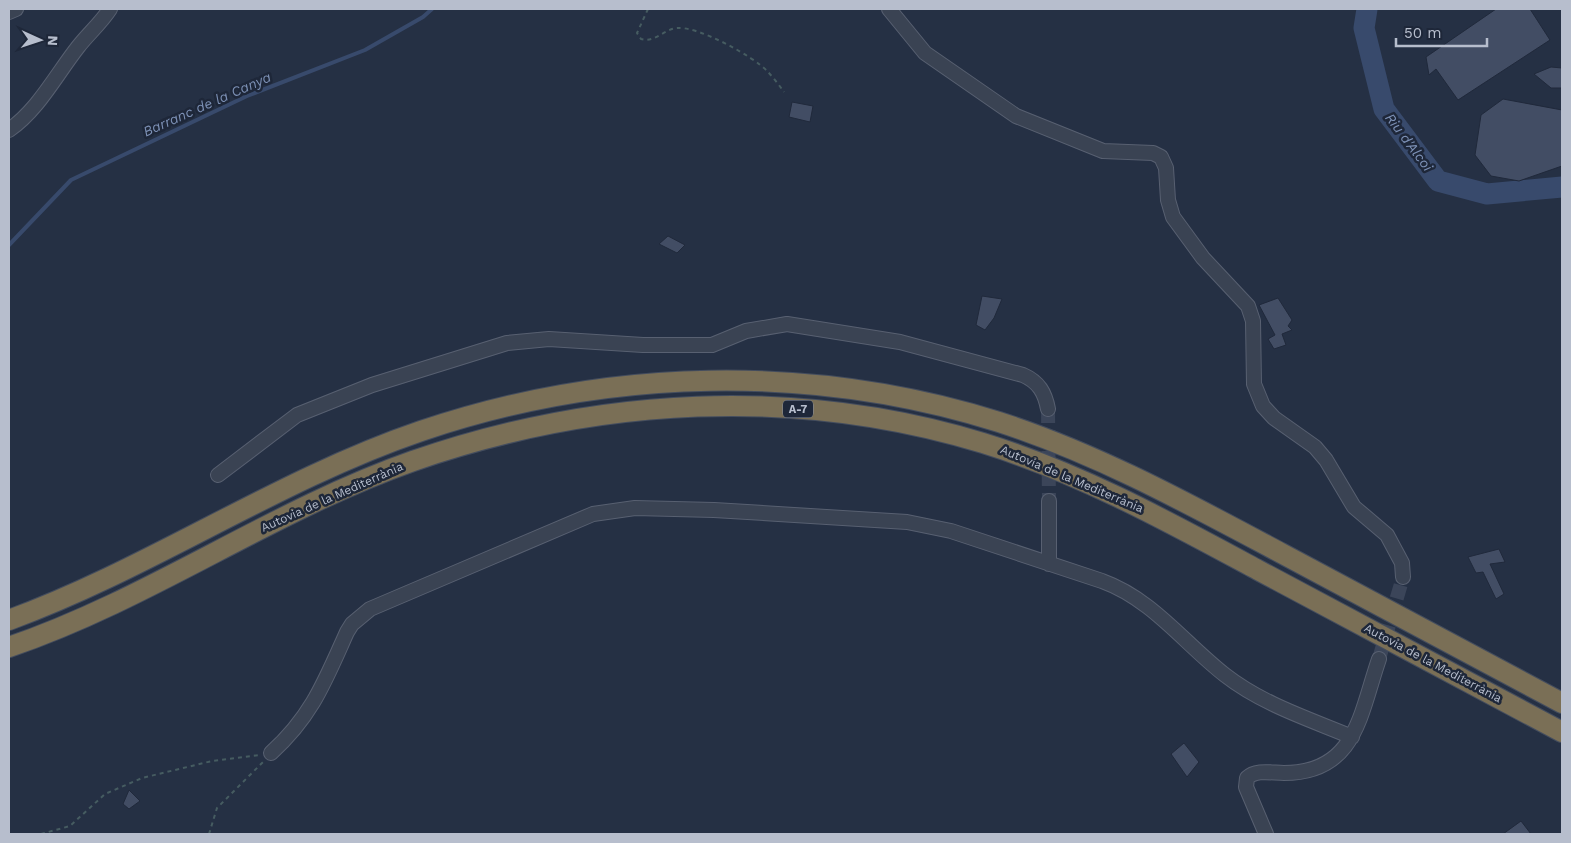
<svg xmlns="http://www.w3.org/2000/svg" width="1571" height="843" font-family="'Work Sans',sans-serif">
  <rect width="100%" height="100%" fill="#253044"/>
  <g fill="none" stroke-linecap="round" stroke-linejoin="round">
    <path stroke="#384a6c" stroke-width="4" d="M9 245 71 180 247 96 365 50 423 17 432 9"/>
    <path stroke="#384a6c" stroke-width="21" d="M1367 9 1364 28 1384 109 1438 181 1487 194 1562 187"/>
  </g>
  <path fill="#424d64" stroke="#20293b" d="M1496 9H1530L1550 40 1458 100 1436 69 1429 75 1426 57Z
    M1551 67 1562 68V88H1551L1534 74Z
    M1503 99 1562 110V166L1519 181 1491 176 1475 155 1481 115Z
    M792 102 813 106 810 122 789 117Z
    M668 236 685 245 677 253 659 244Z
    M982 296 1002 299 994 318 985 330 976 325Z
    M1278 298 1292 320 1288 326 1292 330 1282 334 1286 345 1274 349 1268 339 1275 335 1259 305Z
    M1499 549 1505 562 1490 564 1504 594 1496 599 1483 572 1476 573 1468 557Z
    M1184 743 1199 762 1187 777 1171 754Z
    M129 790 140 801 129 809 123 804Z
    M1521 821 1531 834H1503Z"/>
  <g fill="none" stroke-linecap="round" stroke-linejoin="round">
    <path stroke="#3b4559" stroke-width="14" stroke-dasharray="14 7" stroke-linecap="butt" d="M1048 409 1049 501
      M1379 659 1403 577"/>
    <defs>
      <path id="minor" d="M889 9 925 53 1016 116 1103 151 1153 153 1161 157 1166 168 1168 200 1173 217 1203 258 1248 306 1253 321 1254 384 1263 406 1274 418 1315 447 1326 460 1354 507 1387 535 1402 563 1403 577
        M9 12 16 9
        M9 130C38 110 56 75 78 47 88 34 101 23 110 9
        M218 475 297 415 372 385 507 343 549 339 643 345H712L746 331 787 324 900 342 1023 375C1039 382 1045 393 1048 409
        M1049 564V501
        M271 753C312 716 325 681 347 632L352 624 370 609 593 514 635 508 714 510 907 522 951 531 1102 581C1152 599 1184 643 1225 675 1262 704 1309 719 1352 737
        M1266 834 1246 787 1247 778C1256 769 1272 773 1284 773 1356 773 1360 714 1379 659"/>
      <path id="highway" d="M9 620C151 568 277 480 421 431 607 368 811 363 999 422 1098 454 1189 504 1281 553 1374 603 1468 653 1562 703
        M9 647C150 599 273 510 413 461 598 397 796 386 983 443 1080 473 1169 522 1258 570 1359 624 1461 678 1562 732"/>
    </defs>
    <use href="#minor" stroke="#586071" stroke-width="16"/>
    <use href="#highway" stroke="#444d5e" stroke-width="22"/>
    <path stroke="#465c61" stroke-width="2" stroke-dasharray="4 4" stroke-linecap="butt" d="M648 9 637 33 641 39C655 43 664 29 677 28 698 26 753 56 767 71 773 77 779 85 784 92
      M41 834 70 826 105 794 142 778 212 761 259 755
      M209 834 217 808 263 762"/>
    <use href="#minor" stroke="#3a4353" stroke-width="14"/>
    <use href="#highway" stroke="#7a6f56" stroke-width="20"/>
  </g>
  <g text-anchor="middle" stroke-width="5" stroke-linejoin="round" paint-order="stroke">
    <rect fill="#1e2739" stroke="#8991a1" stroke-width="1" x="783" y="400.5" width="30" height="17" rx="4"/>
    <g font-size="11" font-weight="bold" fill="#b7becd">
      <text x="798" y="413">A-7</text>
    </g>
    <g font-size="12" fill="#b7becd" stroke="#1e2739">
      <text transform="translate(1072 479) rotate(23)" y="4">Autovia de la Mediterrània</text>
      <text transform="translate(332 497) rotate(-24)" y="4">Autovia de la Mediterrània</text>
      <text transform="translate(1433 663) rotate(28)" y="4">Autovia de la Mediterrània</text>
    </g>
    <g font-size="14" font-style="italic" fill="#7d91b6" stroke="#1e2739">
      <text transform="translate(207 104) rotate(-24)" y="5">Barranc de la Canya</text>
      <text transform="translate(1409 142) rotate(53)" y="5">Riu d'Alcoi</text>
    </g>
  </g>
  <rect width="1571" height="843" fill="none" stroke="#b7becd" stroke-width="20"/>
  <g transform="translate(40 40) rotate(93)" stroke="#1e2739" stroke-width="4" paint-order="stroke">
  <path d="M0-4L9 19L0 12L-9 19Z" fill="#b7becd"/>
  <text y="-8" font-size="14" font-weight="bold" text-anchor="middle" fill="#b7becd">N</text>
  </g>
  <path d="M1396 38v8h91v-8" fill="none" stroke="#b7becd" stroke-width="2.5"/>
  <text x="1404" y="38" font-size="15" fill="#b7becd" stroke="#1e2739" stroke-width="4" paint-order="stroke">50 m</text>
</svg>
